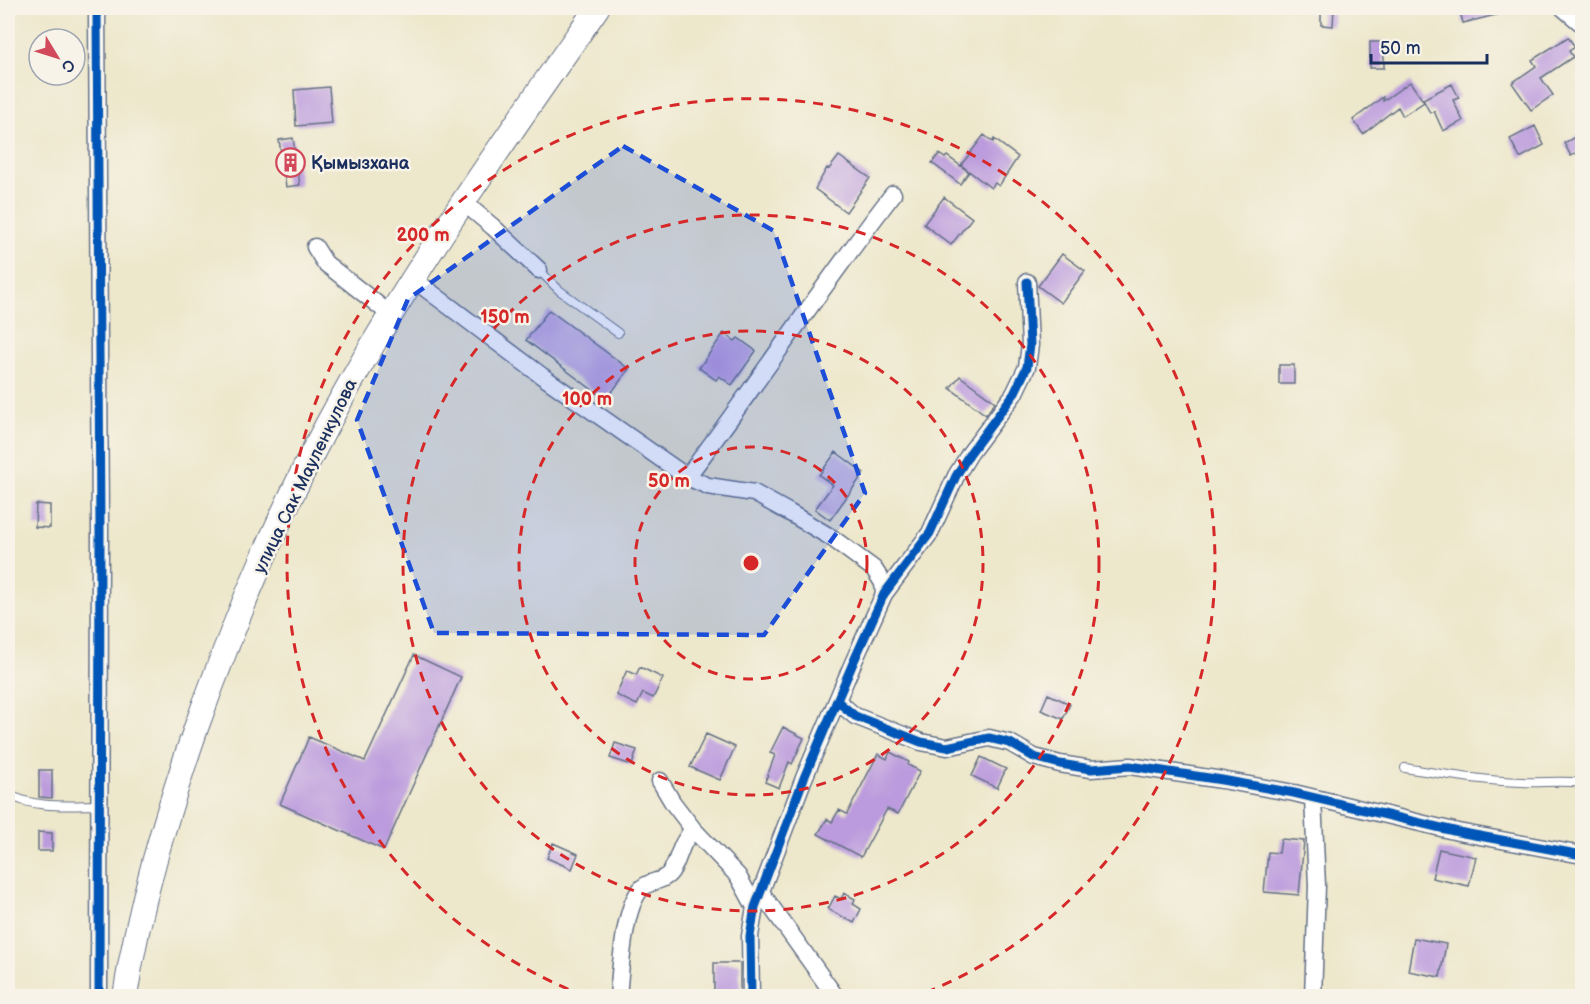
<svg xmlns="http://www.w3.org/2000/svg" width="1590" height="1004" font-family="'Balsamiq Sans',sans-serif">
  <rect width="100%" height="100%" fill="#f7f3e8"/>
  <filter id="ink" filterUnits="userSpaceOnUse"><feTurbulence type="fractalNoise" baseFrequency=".0167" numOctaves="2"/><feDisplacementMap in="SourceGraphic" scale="12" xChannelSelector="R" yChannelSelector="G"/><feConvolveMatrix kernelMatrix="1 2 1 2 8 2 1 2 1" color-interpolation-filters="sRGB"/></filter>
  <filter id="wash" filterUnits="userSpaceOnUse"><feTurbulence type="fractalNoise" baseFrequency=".008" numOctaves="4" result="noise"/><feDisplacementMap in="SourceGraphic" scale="24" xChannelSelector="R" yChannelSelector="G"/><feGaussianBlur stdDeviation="1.35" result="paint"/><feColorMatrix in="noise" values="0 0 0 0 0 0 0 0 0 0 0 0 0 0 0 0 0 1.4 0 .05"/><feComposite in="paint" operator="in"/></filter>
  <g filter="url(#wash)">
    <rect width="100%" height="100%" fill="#ede7cb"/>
    <g id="blocks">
      <path fill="#bb9bdd" d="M1321 8H1334L1333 26 1321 25Z
        M1459 8H1507L1508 12 1463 23Z
        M1568 37 1575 47 1569 51 1573 57 1541 78 1553 95 1531 110 1512 83 1536 66 1532 60Z
        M1370 42H1384V68H1370Z
        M1410 82 1424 102 1403 116 1398 107 1363 134 1353 120 1383 97V101Z
        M1452 84 1459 98 1453 100 1463 121 1443 131 1434 111 1430 113 1423 99Z
        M329 87 332 123 296 126 294 90Z
        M1535 126 1544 145 1520 158 1510 139Z
        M1582 133V150L1571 156 1564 143Z
        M984 135 993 142 994 139 1018 157 999 186 995 183 991 188 961 165Z
        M293 138 300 185 286 187 279 140Z
        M939 154 945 158 947 156 969 172 960 184 932 163Z
        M839 156 870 178 846 212 815 189 827 168 829 169Z
        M944 197 972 218 951 245 924 224Z
        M1062 254 1085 271 1061 303 1038 286Z
        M549 310 629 369 606 400 526 340Z
        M724 333 735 341 738 338 756 351 732 385 719 376 716 380 699 368Z
        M1279 365H1294V384H1279Z
        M960 376 995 402 986 415 950 388Z
        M836 452 864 473 830 520 815 509 833 485 819 475Z
        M36 504 50 505V528L35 527Z
        M414 655 461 677 384 850 280 804 309 737 365 761Z
        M640 667 663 678 653 698 643 693 637 705 616 695 627 670 636 675Z
        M1048 694 1070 704 1063 719 1041 710Z
        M783 727 804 738 792 764 789 762 779 788 765 782 775 755 770 753Z
        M706 734 735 747 720 780 690 767Z
        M615 743 637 750 632 765 610 758Z
        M890 752 909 762 908 765 920 771 898 814 887 809 861 857 818 834 827 819 832 822 839 810 847 814 878 754 887 759Z
        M981 757 1006 769 997 788 972 776Z
        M39 770H52V798L39 797Z
        M38 832 52 833V851H38Z
        M1281 839 1304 841 1299 895 1264 892 1268 852 1279 853Z
        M553 843 578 854 572 869 547 858Z
        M1439 849 1476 857 1469 886 1432 878Z
        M844 893 855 899 853 904 861 909 854 923 828 909 835 896 841 899Z
        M1414 938 1446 944 1440 977 1408 971Z
        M714 963H740V993H714Z"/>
    </g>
  </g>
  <g filter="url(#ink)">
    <use href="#blocks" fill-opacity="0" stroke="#646f84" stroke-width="1.5"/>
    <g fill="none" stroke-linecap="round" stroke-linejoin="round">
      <defs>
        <path id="service" d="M539 270 559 290 618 333
          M1405 768C1444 774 1482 781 1522 782 1542 783 1562 780 1582 783
          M8 794C33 809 70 805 100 805"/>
        <path id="minor" d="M97 8 100 530 99 996
          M1563 8 1582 24
          M462 201 493 227 539 270
          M315 247 325 263 391 315
          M413 279 542 376 687 477 708 486 754 493 790 513 832 538 874 569 883 583 884 594
          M687 477C757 384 822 286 893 194
          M837 701 855 716 921 742 947 747 989 738 1010 743 1034 757 1060 764 1091 769 1130 766 1222 780 1294 793 1458 832 1582 855
          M660 781 673 803 693 829 738 876 755 907
          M1313 798 1317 886 1313 996
          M760 891 835 996
          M618 996C621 969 623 909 641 889 649 880 661 883 669 874 676 866 677 858 681 849 683 842 689 835 693 829
          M751 996 750 936 755 907 804 778 853 663 884 594 930 533 956 476 970 453 1014 394 1027 367 1030 345 1027 282"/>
        <path id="secondary" d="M125 996C139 905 166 816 196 728 233 625 274 524 326 427 405 280 502 144 597 8"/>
      </defs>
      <use href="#service" stroke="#646f84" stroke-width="10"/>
      <use href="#minor" stroke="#646f84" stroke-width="19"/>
      <use href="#secondary" stroke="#646f84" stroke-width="26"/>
      <use href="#service" stroke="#fff" stroke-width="8"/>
      <use href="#minor" stroke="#fff" stroke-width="16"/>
      <use href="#secondary" stroke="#fff" stroke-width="24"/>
      <defs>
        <path id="cycleway" d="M97 8 100 530 99 996
          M837 701 855 716 921 742 947 747 989 738 1010 743 1034 757 1060 764 1091 769 1130 766 1222 780 1294 793 1458 832 1582 855
          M751 996 750 936 755 907 804 778 853 663 884 594 930 533 956 476 970 453 1014 394 1027 367 1030 345 1027 282"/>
      </defs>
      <use href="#cycleway" stroke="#f7f3e8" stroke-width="13"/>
      <use href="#cycleway" stroke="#0057b8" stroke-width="9"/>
    </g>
  </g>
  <path fill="#1d4ed8" fill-opacity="0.2" stroke="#1d4ed8" stroke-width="4.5" stroke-dasharray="12 8" stroke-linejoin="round" d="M623 146 774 231 865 493 764 635 434 633 357 420 408 299Z"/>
  <g fill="none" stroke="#d62828" stroke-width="3" stroke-dasharray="10 8">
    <circle cx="751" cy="563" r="116"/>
    <circle cx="751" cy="563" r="232"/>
    <circle cx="751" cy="563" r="348"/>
    <path d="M585 996A464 464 0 1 1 917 996"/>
  </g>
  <defs>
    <symbol id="building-ring" viewBox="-11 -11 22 22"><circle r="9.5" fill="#f7f3e8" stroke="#d1495b" stroke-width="1.5"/><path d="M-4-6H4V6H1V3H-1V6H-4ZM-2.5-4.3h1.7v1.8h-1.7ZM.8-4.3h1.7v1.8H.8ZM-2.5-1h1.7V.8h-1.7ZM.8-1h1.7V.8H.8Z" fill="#d1495b"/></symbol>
  </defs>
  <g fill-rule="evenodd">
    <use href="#building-ring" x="274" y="146" width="33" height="33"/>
  </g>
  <g text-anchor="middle" stroke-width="5" stroke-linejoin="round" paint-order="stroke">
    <g font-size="18" font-weight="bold" fill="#1b2f5e" stroke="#f7f3e8" text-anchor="start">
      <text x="311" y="169">Қымызхана</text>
    </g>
    <g font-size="18" fill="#1b2f5e" stroke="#f7f3e8">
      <text transform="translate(305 476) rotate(-64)" y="6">улица Сак Мауленкулова</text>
    </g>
  </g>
  <circle cx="751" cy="563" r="9" fill="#d62828" stroke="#f7f3e8" stroke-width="3"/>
  <g font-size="18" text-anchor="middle" font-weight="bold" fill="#d62828" stroke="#f7f3e8" stroke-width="5" stroke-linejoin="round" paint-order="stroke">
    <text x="423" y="241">200 m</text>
    <text x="505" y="323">150 m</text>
    <text x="587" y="405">100 m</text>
    <text x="669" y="487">50 m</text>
  </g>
  <rect width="1590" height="1004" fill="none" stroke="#f7f3e8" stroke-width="30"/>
  <g transform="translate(57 57) rotate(128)"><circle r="28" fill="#f7f3e8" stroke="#9fa5b1" stroke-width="1.5"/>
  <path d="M0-4.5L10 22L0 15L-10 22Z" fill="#d1495b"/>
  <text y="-9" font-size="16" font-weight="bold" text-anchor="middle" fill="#1b2f5e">С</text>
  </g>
  <path d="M1371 54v9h116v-9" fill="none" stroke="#1b2f5e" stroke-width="3"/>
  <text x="1380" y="54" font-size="18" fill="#1b2f5e" stroke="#f7f3e8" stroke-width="4.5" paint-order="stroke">50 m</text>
</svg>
